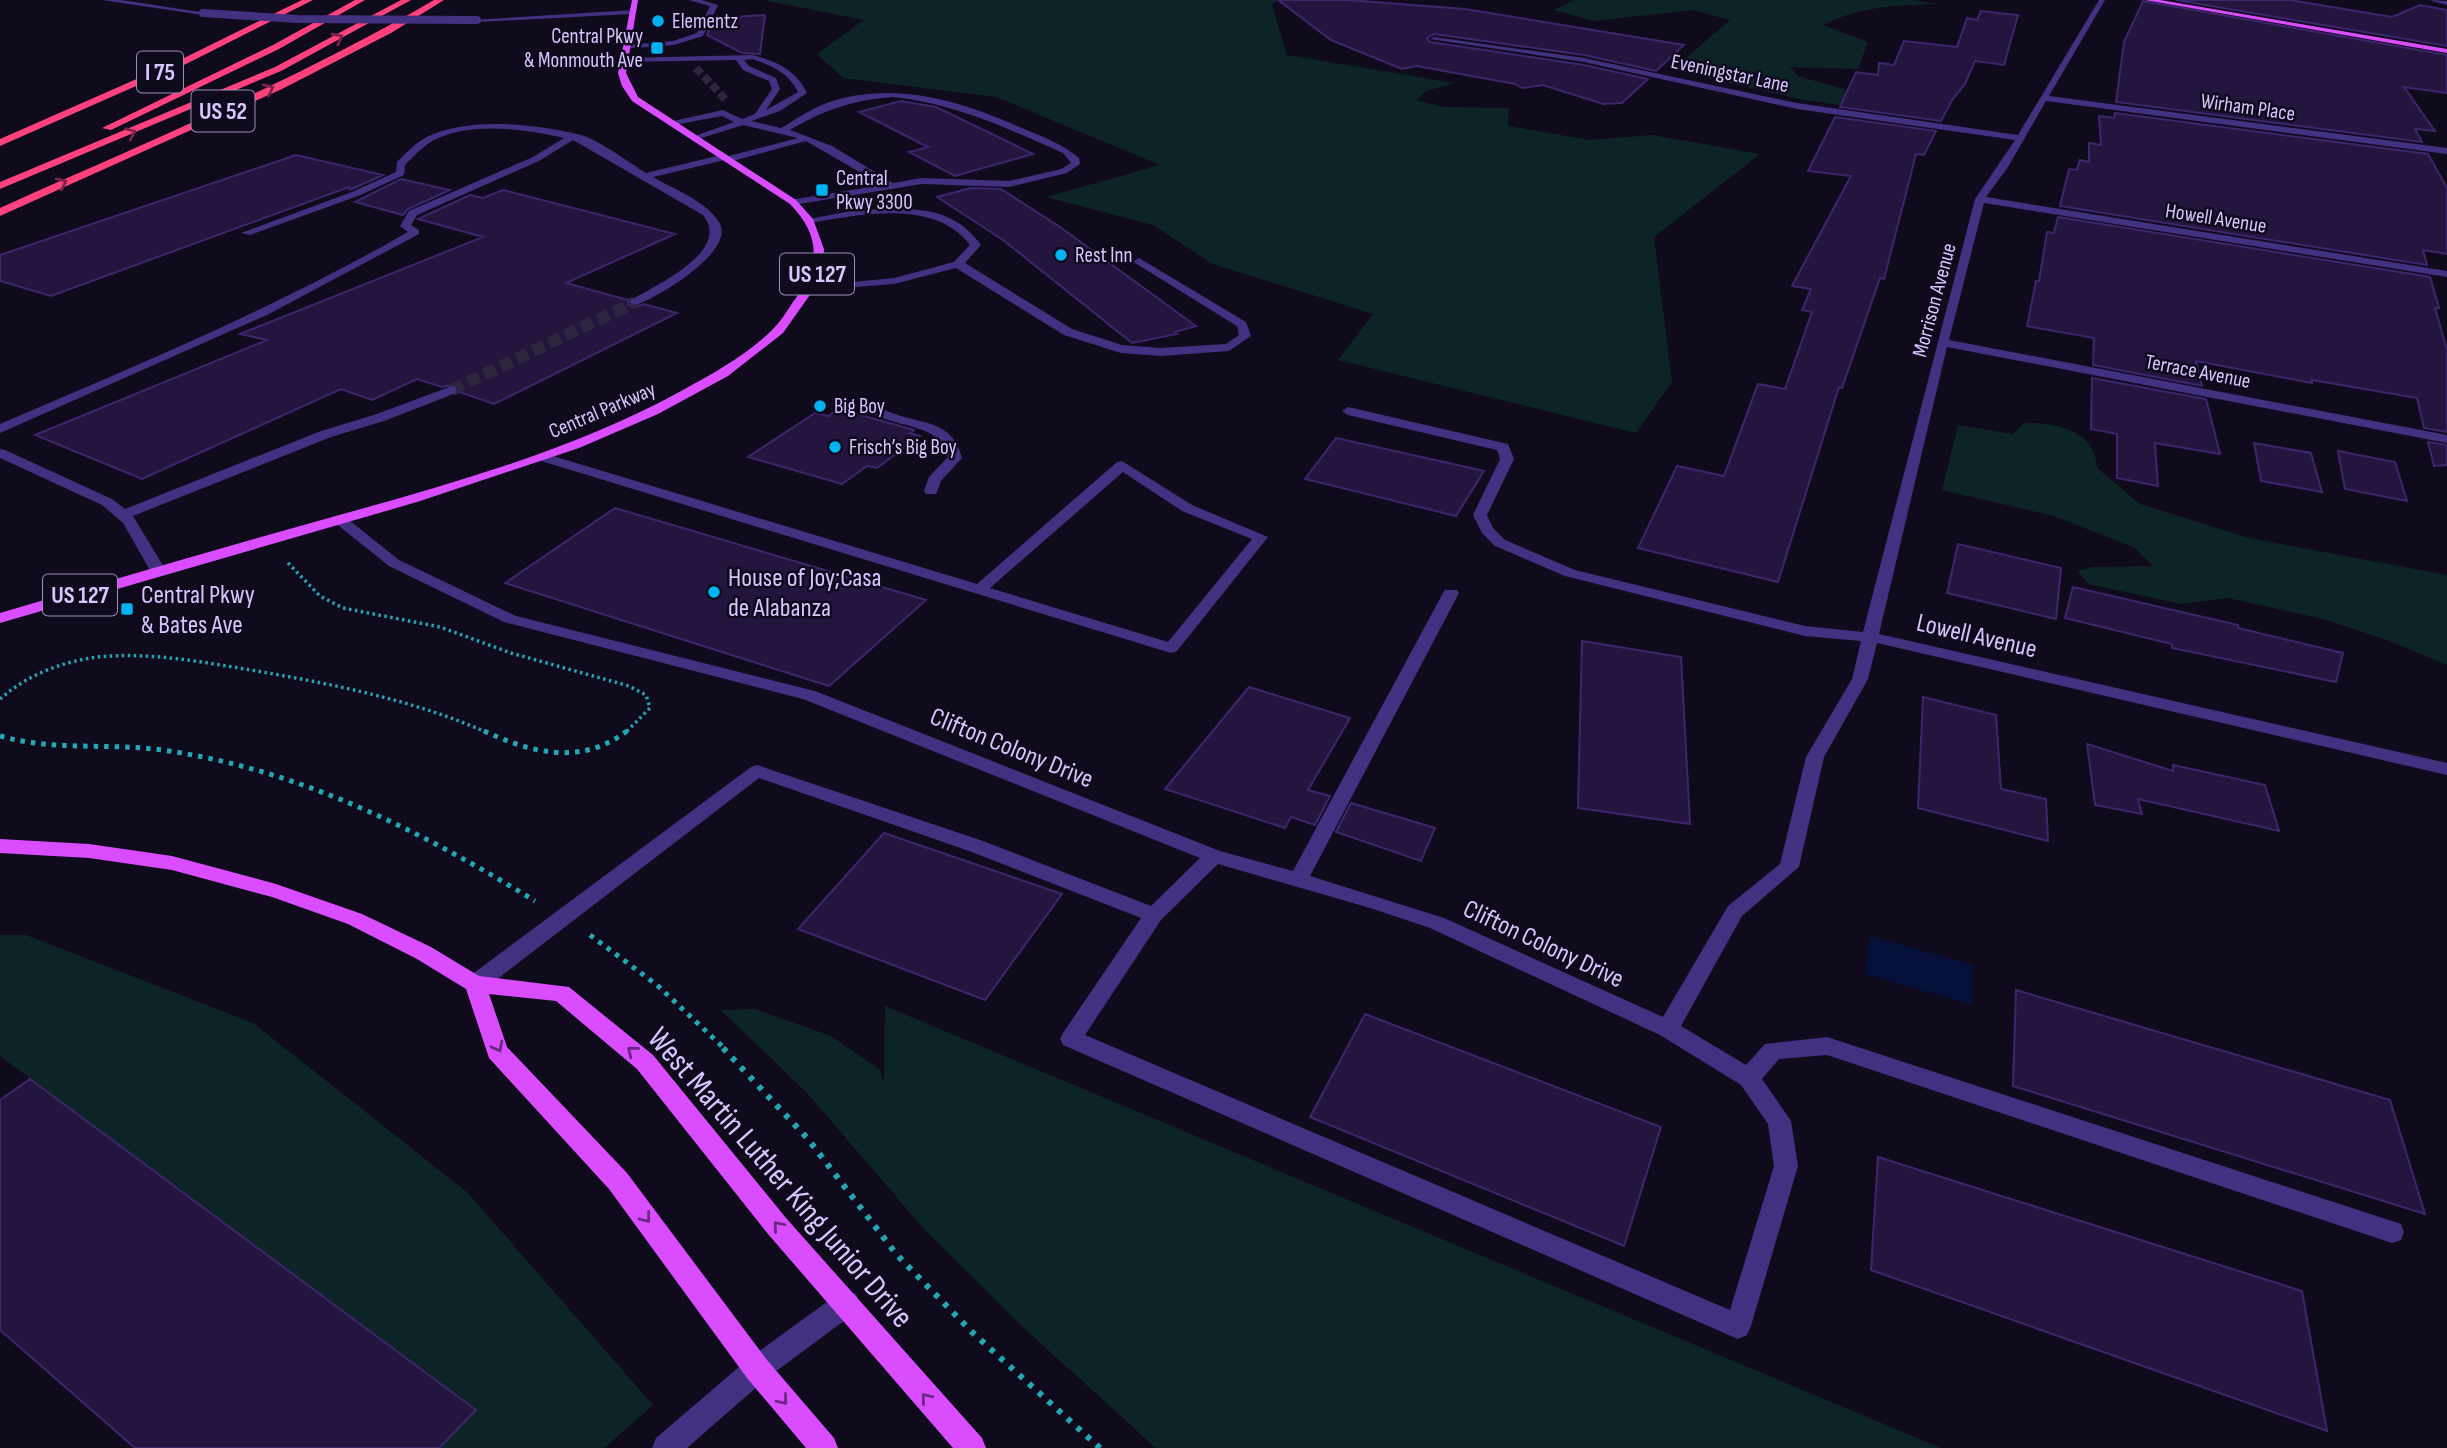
<svg xmlns="http://www.w3.org/2000/svg" width="2447" height="1448" font-family="'Sofia Sans Condensed',sans-serif">
  <rect width="100%" height="100%" fill="#100a1d"/>
  <path fill="#0d2427" d="M763 0H1278L1272 5 1287 55 1455 83 1426 91 1416 100 1444 107 1509 108 1508 126 1590 140 1652 135 1760 154 1654 237 1672 382 1636 433 1338 360 1373 314 1213 264 1153 225 1046 197 1160 165 996 97 843 78 817 54 864 20Z
    M1574 0H1911L1939 4C1898 5 1861 6 1823 25L1868 42 1858 69 1790 67 1798 76 1868 96 1882 111 1804 100 1672 70 1730 20 1693 10 1594 21 1554 10Z
    M2024 423C2055 422 2096 430 2097 468L2140 504 2249 538 2447 575V665L2390 641 2323 619 2228 598 2181 604 2088 584 2078 571 2092 567 2153 566 2135 548 2054 516 1942 490 1958 425 2013 434Z
    M0 935H26L253 1023 467 1192 653 1405 604 1448H439L476 1409 0 1056Z
    M885 1006 1941 1448H1156L1027 1331 925 1230 807 1093 721 1010 755 1009 831 1036 880 1070 884 1083Z"/>
  <path fill="#05103b" d="M1870 936 1973 965 1972 1005 1865 974Z"/>
  <path fill="#24153f" stroke="#3f256d" stroke-width="2" d="M1278 0H1348L1465 9 1684 45 1656 71 1584 55 1434 34 1427 38 1430 42 1584 65 1648 79 1622 103 1603 104 1543 85 1522 88 1515 84 1417 66 1402 69 1331 40Z
    M2176 0H2290L2392 17 2420 5 2447 10V46Z
    M2143 1 2447 55V93L2404 87 2435 131 2415 129 2422 142 2116 102 2124 42Z
    M1981 11 2018 15 2004 65 1975 61 1965 84 1952 100 1941 121 1840 107 1856 72 1878 75 1879 63 1894 65 1904 41 1957 47 1967 18 1977 20Z
    M765 15 760 54 742 53 707 35 715 18Z
    M901 101 936 107 1033 154 955 176 909 152 928 147 859 112Z
    M2115 113 2428 154 2447 188V254L2423 250 2427 265 2060 206 2069 169 2077 170 2080 160 2089 162V143L2101 145 2099 116 2114 118Z
    M1835 117 1936 131 1924 155 1916 154 1884 279 1880 278 1842 388 1839 387 1778 582 1638 548 1677 466 1724 476 1758 384 1785 389 1812 312 1802 310 1811 289 1792 286 1851 176 1808 171Z
    M296 155 383 175 350 190 349 187 51 296 0 281V255Z
    M401 179 450 190 408 209 403 215 355 202Z
    M971 188 1001 189 1060 227 1196 326 1175 332 1177 334 1132 343 1003 240 937 197Z
    M503 190 675 234 566 283 628 300V304L634 307 644 304 677 313 494 404 459 392 457 384 442 387 417 379 372 400 341 389 142 479 35 435 267 340 240 334 483 237 418 219 470 195 483 198Z
    M2058 217 2430 277 2439 308H2435L2447 350V432L2424 428 2417 398 2312 380V383L2196 361 2202 386 2093 365 2094 338 2027 326 2036 281H2039L2047 232 2054 233Z
    M2092 378 2206 399 2220 454 2155 443 2158 486 2117 478V434L2091 429Z
    M839 409 914 430 910 433 920 436 877 468 867 466 842 484 748 457 815 413 828 416Z
    M1336 438 1484 471 1456 516 1305 479Z
    M2428 442 2447 445V465L2434 466Z
    M2254 443 2311 453 2322 492 2261 481Z
    M2338 451 2395 462 2407 501 2345 489Z
    M615 508 926 600 829 686 505 583Z
    M1958 544 2061 568 2056 619 1947 593Z
    M2073 587 2238 625V628L2343 653 2336 682 2172 648V644L2065 618Z
    M1582 641 1681 657 1690 824 1578 808Z
    M1249 687 1350 718 1308 790 1330 796 1315 825 1291 817 1285 828 1165 789Z
    M1923 697 1996 715 2001 789 2046 799 2048 841 1918 808Z
    M2087 744 2173 771V765L2265 785 2279 831 2138 799 2142 814 2095 805Z
    M1351 803 1435 828 1421 861 1336 832Z
    M884 833 1062 894 985 1000 798 929Z
    M2016 990 2390 1100 2425 1214 2013 1086Z
    M1365 1014 1661 1127 1624 1246 1310 1117Z
    M30 1079 476 1410 439 1448H135L0 1330V1100Z
    M1878 1157 2302 1291 2327 1431 1871 1270Z"/>
  <g fill="none" stroke-linecap="round" stroke-linejoin="round">
    <path stroke="#2e263f" stroke-width="8" stroke-dasharray="8 3.5" stroke-linecap="butt" d="M696 68 726 100"/>
    <path stroke="#2e263f" stroke-width="12" stroke-dasharray="12 6" stroke-linecap="butt" d="M452 390 635 302"/>
    <path stroke="#24a7b5" stroke-width="3.5" stroke-dasharray="2.5 3.5" stroke-linecap="butt" d="M288 563 320 596 343 608 440 627 511 653 629 686 646 695 650 708 625 733
      M0 699C27 675 61 662 97 657 147 652 196 661 245 669 327 683 412 699 488 733"/>
    <path stroke="#24a7b5" stroke-width="5" stroke-dasharray="4.5 6" stroke-linecap="butt" d="M484 731C532 753 581 766 627 731
      M0 736C56 752 112 742 169 751 302 771 421 831 535 901
      M590 935 657 985 725 1049"/>
    <path stroke="#24a7b5" stroke-width="6" stroke-dasharray="5 8" stroke-linecap="butt" d="M723 1048 808 1139 897 1255 973 1333 1100 1448"/>
    <path fill="#413180" fill-rule="evenodd" d="M102 0H121L207 13 203 15Z
      M688 0H701L718 5 703 36 674 45 623 49 626 45 673 41 697 33 710 6Z
      M2099 0H2105L2049 96 2447 148V154L2046 101 2008 167 1986 197 2447 271V277L1984 203 1949 340 2447 435V443L1947 347 1879 634 2447 763V775L1877 643 1868 679 1824 757 1799 867 1742 916 1681 1026 1746 1065 1765 1044 1827 1037 2392 1221 2401 1224 2404 1232 2401 1240 2392 1243 1827 1055 1779 1059 1762 1079 1791 1121 1798 1166 1751 1326 1747 1335 1738 1339 1063 1045 1060 1039 1063 1033 1141 918 969 851 759 778 483 990 475 992 467 990 464 984 467 978 751 767 757 765 983 841 1151 906 1200 858 803 699 504 622 389 566 334 522 332 519 334 516H344L399 560 516 616 815 691 1220 851 1293 871 1443 593 1445 590H1457L1459 593 1310 876 1444 918 1663 1017 1728 906 1780 864 1806 757 1852 679 1861 641 1805 636 1565 576 1495 546 1482 533 1473 515 1500 459 1497 450 1348 415 1342 411 1348 407 1508 444 1514 459 1487 515 1493 528 1505 540 1575 570 1805 626 1863 632 1975 199 2015 140 1797 109 1584 62 1430 39 1434 37 1584 58 1797 103 2018 135ZM1218 864 1370 908 1430 928 1660 1035 1741 1085 1768 1124 1774 1166 1730 1310 1085 1035 1161 920Z
      M2431 0 2447 1V5L2432 1Z
      M634 10 631 14 477 22 473 20Z
      M752 55C776 61 796 70 807 93L780 111 751 121 781 128C795 120 809 110 824 104 889 80 956 99 1017 126 1038 135 1062 143 1079 158L1080 164 1067 173 1009 187 922 184 793 205 790 204V200L882 185 806 141 729 162 725 160 653 177C673 189 709 202 720 224 734 252 658 298 635 305L629 302 631 300C656 285 732 251 703 215L573 140 539 161 417 215 411 225 419 230V234L267 315 0 433V424C138 365 277 307 408 232L400 226 409 211 533 157 564 138C525 129 471 121 434 140 423 146 414 156 405 165L404 175 358 196 250 235 241 233 352 192 396 172 397 162C407 152 417 141 431 135 473 117 537 124 581 135 597 139 630 163 646 173L725 154 729 156 798 138 743 125 692 141V137L734 122 722 116 669 126V122L723 110 742 119 755 114 772 89 769 81 743 70 736 60 624 62 620 60 624 58ZM752 59C771 65 789 73 798 92L766 110 780 89 776 78 749 66 744 60ZM892 97C953 103 1007 128 1063 153L1071 163 1061 169 1009 181 922 178 893 183 832 146 790 130C824 110 853 100 892 97Z
      M900 208C936 211 959 215 981 245L965 263 1072 329 1122 345 1161 348 1226 344 1239 335 1237 326 1135 263 1134 261 1139 258 1246 322 1251 336 1229 351 1161 356 1121 353 1064 335 956 268 894 284 807 291 805 289 811 286 894 278 954 262 970 245C934 198 860 215 809 223L804 220 851 211Z
      M452 386 456 387V393L384 421 331 437 133 516 167 572 159 577 151 572 123 523 102 505 0 458V449L5 450 112 499 125 509 321 431 374 415Z
      M868 400C877 403 883 410 892 413 923 425 952 419 962 458L941 481 936 494H926L924 491 929 477 948 457C938 417 886 432 862 404Z
      M543 453 977 584 1117 462 1122 461 1192 505 1268 537 1177 651 1171 653 538 460 536 457ZM1123 472 1182 511 1252 539 1168 642 990 588Z
      M847 1291 856 1294 860 1303 856 1312 767 1378 687 1448H652L656 1438 747 1360 838 1294Z"/>
    <path fill="#d94dff" fill-rule="evenodd" d="M632 0H638L626 73 638 97 796 200 813 219 824 249 823 271 819 282 783 333 728 376 658 414 579 448 417 502 0 623V613C85 588 169 563 254 539 399 497 550 463 683 390 714 373 749 354 774 328 783 319 789 307 796 298 821 263 820 235 790 204L632 101 622 86 618 73Z
      M2145 0H2160L2447 49V53Z
      M0 839 89 844 172 856 276 884 362 914 431 947 479 976 569 987 653 1055 786 1218 982 1438 986 1448H953L768 1234 637 1069 556 1001 489 994 507 1047 627 1173 767 1360 834 1438 838 1448H806L747 1378 609 1189 489 1058 466 989 417 959 348 924 272 897 172 870 89 858 0 853Z"/>
    <path fill="#ff417e" fill-rule="evenodd" d="M302 0H313L186 64 0 146V139L180 60Z
      M355 0H365L279 49 111 130 102 128 273 45Z
      M401 0H411L281 71 0 189V182L275 67Z
      M434 0H444L391 33 282 89 0 216V208C147 142 295 81 434 0Z"/>
    <path stroke="#413180" stroke-width="8" d="M203 13 297 19 477 20"/>
  </g>
  <defs><path id="oneway-chevron" d="M-2-3.5L2.5 0L-2 3.5" fill="none" stroke-width="1.6" stroke-linecap="round" stroke-linejoin="round" transform="scale(1.75)"/></defs>
  <g stroke="#7c2349">
    <use href="#oneway-chevron" transform="translate(338 38) rotate(-28)"/>
    <use href="#oneway-chevron" transform="translate(269 89) rotate(-25)"/>
    <use href="#oneway-chevron" transform="translate(131 133) rotate(-23)"/>
    <use href="#oneway-chevron" transform="translate(62 183) rotate(-25)"/>
  </g>
  <g stroke="#6a2883">
    <use href="#oneway-chevron" transform="translate(498 1047) rotate(63)"/>
    <use href="#oneway-chevron" transform="translate(632 1051) rotate(-141)"/>
    <use href="#oneway-chevron" transform="translate(646 1218) rotate(52)"/>
    <use href="#oneway-chevron" transform="translate(778 1226) rotate(-130)"/>
    <use href="#oneway-chevron" transform="translate(926 1398) rotate(-130)"/>
    <use href="#oneway-chevron" transform="translate(783 1400) rotate(50)"/>
  </g>
  <g fill="#00b2f1" stroke="#100a1d" stroke-width="2.5">
    <circle cx="658" cy="21" r="7"/>
    <rect x="650" y="41" width="14" height="14" rx="3.5"/>
    <rect x="815" y="183" width="14" height="14" rx="3.5"/>
    <circle cx="1061" cy="255" r="7"/>
    <circle cx="820" cy="406" r="7"/>
    <circle cx="835" cy="447" r="7"/>
    <circle cx="714" cy="592" r="7"/>
    <rect x="120" y="602" width="14" height="14" rx="3.5"/>
  </g>
  <g text-anchor="middle" stroke-width="5" stroke-linejoin="round" paint-order="stroke">
    <g font-size="21" fill="#d6c6ff" stroke="#100a1d" text-anchor="start">
      <text x="672" y="28">Elementz</text>
      <text x="643" y="43" text-anchor="end">Central Pkwy<tspan x="643" dy="24">&amp; Monmouth Ave</tspan></text>
      <text x="836" y="185">Central<tspan x="836" dy="24">Pkwy 3300</tspan></text>
      <text x="1075" y="262">Rest Inn</text>
      <text x="834" y="413">Big Boy</text>
      <text x="849" y="454">Frisch’s Big Boy</text>
    </g>
    <g font-size="21" fill="#d6c6ff" stroke="#100a1d">
      <text transform="translate(1730 73) rotate(12)" y="7">Eveningstar Lane</text>
      <text transform="translate(2248 107) rotate(8)" y="7">Wirham Place</text>
      <text transform="translate(2216 218) rotate(9)" y="7">Howell Avenue</text>
      <text transform="translate(1934 300) rotate(-75)" y="7">Morrison Avenue</text>
      <text transform="translate(2198 371) rotate(11)" y="7">Terrace Avenue</text>
      <text transform="translate(602 410) rotate(-23)" y="7">Central Parkway</text>
    </g>
    <g fill="#100a1d" stroke="#9b8ebb" stroke-width="2">
      <rect x="137" y="51.5" width="46" height="41" rx="5"/>
      <rect x="191.5" y="90.5" width="63" height="41" rx="5"/>
      <rect x="780" y="253.5" width="74" height="41" rx="5"/>
      <rect x="43" y="574.5" width="74" height="41" rx="5"/>
    </g>
    <g font-size="24" font-weight="bold" fill="#d6c6ff">
      <text x="160" y="80">I 75</text>
      <text x="223" y="119">US 52</text>
      <text x="817" y="282">US 127</text>
      <text x="80" y="603">US 127</text>
    </g>
    <g font-size="26" fill="#d6c6ff" stroke="#100a1d" text-anchor="start">
      <text x="728" y="586">House of Joy;Casa<tspan x="728" dy="30">de Alabanza</tspan></text>
      <text x="141" y="603">Central Pkwy<tspan x="141" dy="30">&amp; Bates Ave</tspan></text>
    </g>
    <g font-size="26" fill="#d6c6ff" stroke="#100a1d">
      <text transform="translate(1977 635) rotate(13)" y="9">Lowell Avenue</text>
      <text transform="translate(1012 747) rotate(22)" y="9">Clifton Colony Drive</text>
      <text transform="translate(1544 943) rotate(25)" y="9">Clifton Colony Drive</text>
    </g>
    <g font-size="32" fill="#d6c6ff" stroke="#100a1d">
      <text transform="translate(781 1177) rotate(49)" y="11">West Martin Luther King Junior Drive</text>
    </g>
  </g>
</svg>
